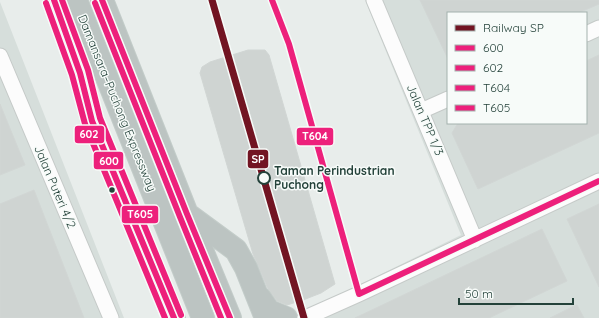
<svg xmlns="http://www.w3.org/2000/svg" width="599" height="318" font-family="Quicksand,sans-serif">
  <rect width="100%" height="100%" fill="#e8edeb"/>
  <path fill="#d6dedb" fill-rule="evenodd" d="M365 0H599V318H322L318 305 461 235ZM448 13H586V123H448Z
    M0 2 124 318H0Z"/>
  <path fill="#cfd4d2" stroke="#d1d6d4" d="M420 0H599V4L578 13H448V59Z
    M248 50H265L269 55 335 284 321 293 303 300 287 305 277 301 268 289 253 254 200 73 202 67 210 62Z
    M599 55V133L478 189 452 133 458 123H586V61Z
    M0 104 25 165 0 175Z
    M34 190 84 318H0V204Z
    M599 204V287L567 219Z
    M542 229 567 281 489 318H355Z
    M577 305 584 318H550L572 307Z"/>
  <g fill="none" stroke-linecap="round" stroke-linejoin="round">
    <defs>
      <path id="street" d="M374 0 475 240
        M586 34 599 28
        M0 56 111 318
        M421 111 448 99
        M305 318 359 294 599 181"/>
      <path id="highway" d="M54 0 80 73 92 121 174 318
        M76 0 203 318
        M102 0 187 214 230 318
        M187 214 236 250 246 268 266 318
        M260 298 269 311 286 318"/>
    </defs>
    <use href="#street" stroke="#c5cac8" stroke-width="17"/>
    <use href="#highway" stroke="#c3ccc9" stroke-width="24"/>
    <use href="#street" stroke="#fcfcfc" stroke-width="15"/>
    <use href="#highway" stroke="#bcc4c2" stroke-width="22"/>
    <defs>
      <path id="bus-1" d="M54 0 80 73 92 121 174 318
        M102 0 187 214 230 318"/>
      <path id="bus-2" d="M46 3 72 75 85 124 165 318
        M95 3 180 217 221 318"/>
      <path id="bus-3" d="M272 0 289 44 359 294 599 181"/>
      <path id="bus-4" d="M62 0 88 70 100 118 181 315"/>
    </defs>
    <use href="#bus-1" stroke="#f7fbf9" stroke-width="9"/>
    <use href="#bus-2" stroke="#f7fbf9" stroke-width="9"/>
    <use href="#bus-3" stroke="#f7fbf9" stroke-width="9"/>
    <use href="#bus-4" stroke="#f7fbf9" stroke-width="9"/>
    <use href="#bus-1" stroke="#ed207b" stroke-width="6"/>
    <use href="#bus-2" stroke="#ed207b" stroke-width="6"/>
    <use href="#bus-3" stroke="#ed207b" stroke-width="6"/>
    <use href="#bus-4" stroke="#ed207b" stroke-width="6"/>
    <defs>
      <path id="rail-1" d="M212 0 304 318"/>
    </defs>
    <use href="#rail-1" stroke="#f7fbf9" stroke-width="10"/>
    <use href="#rail-1" stroke="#721422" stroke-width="7"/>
  </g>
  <circle fill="#f7fbf9" stroke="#24423a" stroke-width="2" cx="264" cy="178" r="6"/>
  <circle fill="#24423a" stroke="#f7fbf9" stroke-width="1.5" cx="112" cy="190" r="3.5"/>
  <g text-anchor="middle" stroke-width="3" stroke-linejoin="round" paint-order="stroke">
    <g font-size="12" fill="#24423a" stroke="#f7fbf9">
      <text transform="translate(117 103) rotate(68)" y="4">Damansara–Puchong Expressway</text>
      <text transform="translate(425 120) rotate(67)" y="4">Jalan TPP 1/3</text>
      <text transform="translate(55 187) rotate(67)" y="4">Jalan Puteri 4/2</text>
    </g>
    <g font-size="12" font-weight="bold" fill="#24423a" stroke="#f7fbf9" text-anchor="start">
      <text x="274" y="175">Taman Perindustrian<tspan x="274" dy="14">Puchong</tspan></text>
    </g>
  </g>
  <g stroke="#f7fbf9" stroke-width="1.5">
    <rect x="74" y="125" width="31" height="19" rx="4" fill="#ed207b"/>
    <rect x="296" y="127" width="38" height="19" rx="4" fill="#ed207b"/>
    <rect x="247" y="149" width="22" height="20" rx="4" fill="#721422"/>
    <rect x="93" y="151" width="31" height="19" rx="4" fill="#ed207b"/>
    <rect x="121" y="205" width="38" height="19" rx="4" fill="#ed207b"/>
  </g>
  <g font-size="11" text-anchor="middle" font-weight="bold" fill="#fff">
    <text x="89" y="138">602</text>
    <text x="315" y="140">T604</text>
    <text x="258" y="163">SP</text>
    <text x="109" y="165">600</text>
    <text x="140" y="218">T605</text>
  </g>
  <rect x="447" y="12" width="140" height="112" fill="#f7fbf9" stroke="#a3b1ad"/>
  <rect x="455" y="25" width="20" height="6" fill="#721422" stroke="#a3b1ad"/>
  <text x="483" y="32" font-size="12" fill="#24423a">Railway SP</text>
  <rect x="455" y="45" width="20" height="6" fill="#ed207b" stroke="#a3b1ad"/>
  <text x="483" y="52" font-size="12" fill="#24423a">600</text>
  <rect x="455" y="65" width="20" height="6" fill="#ed207b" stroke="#a3b1ad"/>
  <text x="483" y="72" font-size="12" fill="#24423a">602</text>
  <rect x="455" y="85" width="20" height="6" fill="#ed207b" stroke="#a3b1ad"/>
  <text x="483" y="92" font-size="12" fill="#24423a">T604</text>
  <rect x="455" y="105" width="20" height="6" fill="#ed207b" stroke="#a3b1ad"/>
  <text x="483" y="112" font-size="12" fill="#24423a">T605</text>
  <path d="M459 298v6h114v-6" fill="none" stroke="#24423a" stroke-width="2"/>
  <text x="465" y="298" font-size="12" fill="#24423a" stroke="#f7fbf9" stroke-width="3" paint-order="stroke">50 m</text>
</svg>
